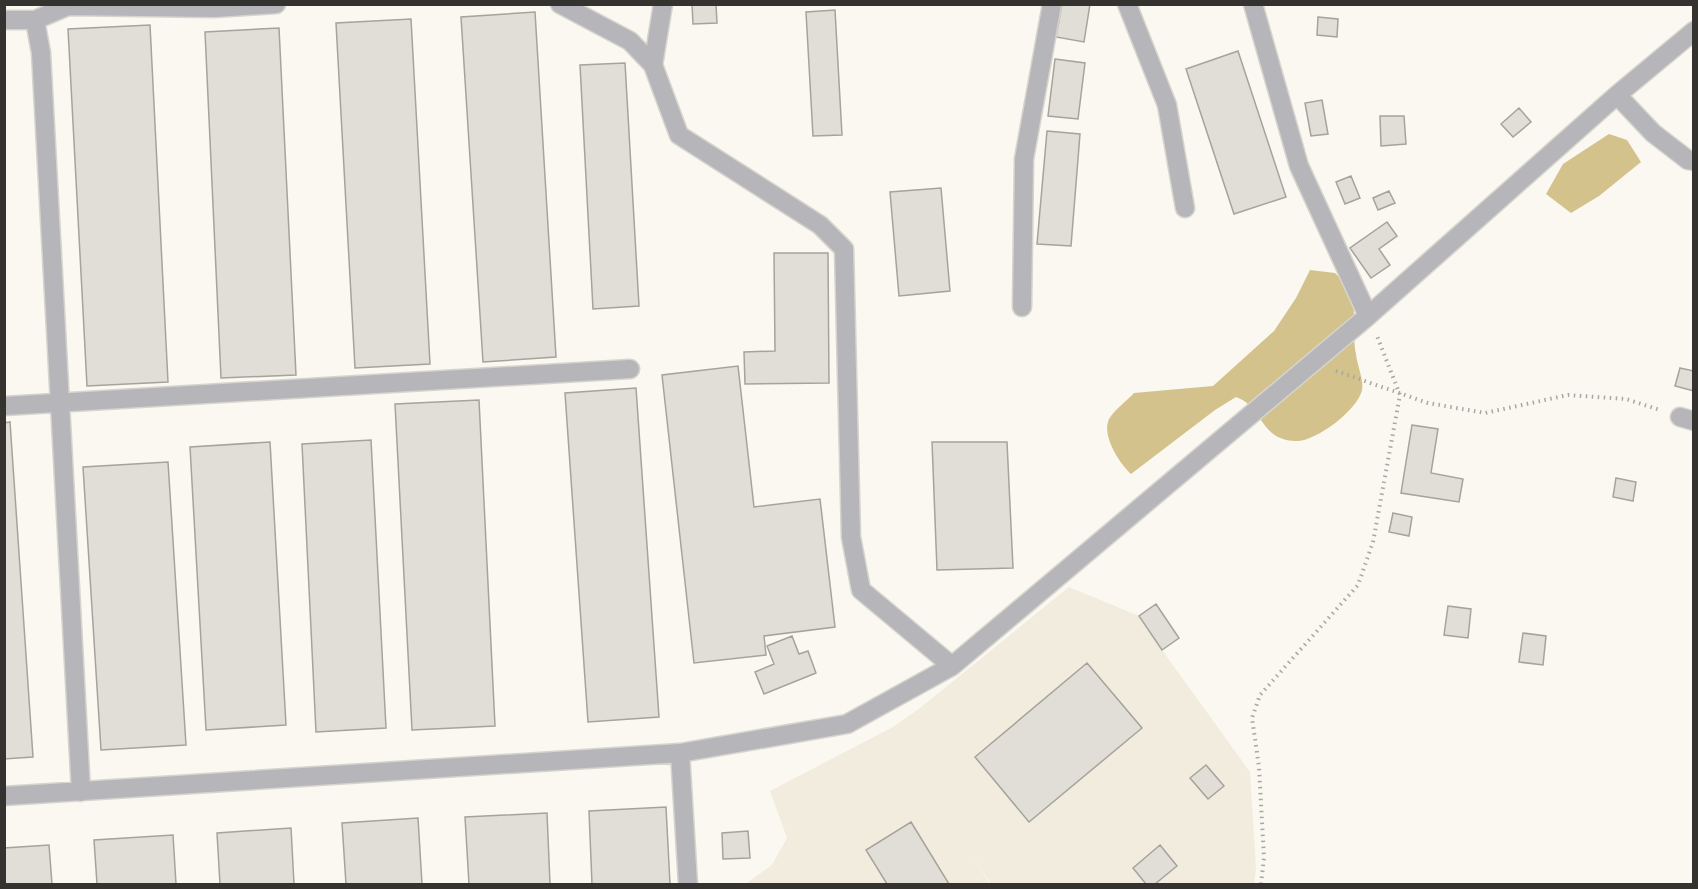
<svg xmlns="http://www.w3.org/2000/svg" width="1698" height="889" font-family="Rubik,sans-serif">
  <rect width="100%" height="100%" fill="#faf8f0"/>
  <path fill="#f1ecdd" d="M1069 587 1139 616 1156 604 1179 638 1162 650 1250 772 1256 868 1254 884H991L972 855 990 884H734H745L772 865 787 838 770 791 893 727 920 708Z"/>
  <path fill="#d3c28b" d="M1609 134 1627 140 1641 162 1599 196 1571 213 1546 194 1563 164Z
    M1310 270 1335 273C1340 278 1347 284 1350 291 1357 305 1352 337 1356 354 1357 365 1364 380 1362 390 1358 410 1315 442 1296 441 1259 440 1264 407 1236 397L1215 410 1131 474C1120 464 1103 438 1108 422 1111 412 1127 401 1134 393L1213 386 1274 331 1296 298Z"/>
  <path fill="#e1ded7" stroke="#a5a39c" stroke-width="1.5" d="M692 4H716L717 23 693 24Z
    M1062 4H1090L1084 42 1056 37Z
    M835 10 842 135 813 136 806 12Z
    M535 12 556 357 483 362 461 17Z
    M1318 17 1338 19 1337 37 1317 35Z
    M411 19 430 364 355 368 336 23Z
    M150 25 168 382 87 386 68 29Z
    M279 28 296 375 221 378 205 32Z
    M1238 51 1286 197 1234 214 1186 69Z
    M1055 59 1085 63 1078 119 1048 116Z
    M625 63 639 306 593 309 580 65Z
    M1322 100 1328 134 1311 136 1305 103Z
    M1519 108 1531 122 1513 137 1501 124Z
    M1380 116H1404L1406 144 1381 146Z
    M1047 131 1080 134 1071 246 1037 244Z
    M1351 176 1360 198 1345 204 1336 182Z
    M941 188 950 291 899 296 890 192Z
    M1389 191 1395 203 1378 210 1373 198Z
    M1387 222 1397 236 1379 249 1390 265 1371 278 1350 248Z
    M774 253H828L829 383 745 384 744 352 775 351Z
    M738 366 754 507 820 499 835 627 764 636 766 655 694 663 662 375Z
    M1680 368 1694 371V391L1675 386Z
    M636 388 659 717 588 722 565 393Z
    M479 400 495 726 412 730 395 404Z
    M10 422 33 757 4 759V423Z
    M1412 425 1438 429 1431 473 1463 479 1459 502 1401 493Z
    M371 440 386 728 316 732 302 444Z
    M270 442 286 725 206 730 190 447Z
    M932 442H1007L1013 568 937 570Z
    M168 462 186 745 101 750 83 467Z
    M1616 478 1636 482 1633 501 1613 497Z
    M1393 513 1412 517 1409 536 1389 532Z
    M1156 604 1179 638 1162 650 1139 616Z
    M1448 606 1471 609 1468 638 1444 635Z
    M1523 633 1546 636 1543 665 1519 662Z
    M792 636 799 654 808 651 816 673 764 694 755 672 774 664 767 646Z
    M1087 663 1142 728 1029 822 975 757Z
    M1206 765 1224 786 1208 799 1190 778Z
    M666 807 670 884H592L589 811Z
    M547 813 550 884H469L465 817Z
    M418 818 422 884H346L342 823Z
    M911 822 949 884H887L866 850Z
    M291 828 294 884H220L217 833Z
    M748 831 750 858 723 859 722 833Z
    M173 835 176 884H97L94 840Z
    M49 845 52 884H4V848Z
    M1160 845 1177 866 1155 884H1146L1133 868Z"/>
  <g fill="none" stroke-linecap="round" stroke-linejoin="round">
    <defs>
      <path id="minor" d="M560 4 630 41 653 65 679 135 820 225 844 249 851 537 861 590 952 666
        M1127 4 1167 105 1185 208
        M1253 4 1299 166 1368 316
        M4 20H35L41 53 81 792
        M35 20 68 6 215 8 276 4
        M653 65 663 4
        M1617 95 1653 133 1688 160 1694 161
        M1022 307 1024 159 1052 4
        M4 406 630 369
        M1680 417 1694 421
        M680 753 688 884
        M4 796 680 753 847 724 952 666 1368 316 1617 95 1694 31"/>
    </defs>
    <use href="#minor" stroke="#d6d5cd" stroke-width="21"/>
    <path stroke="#a9a7a1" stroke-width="4" stroke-dasharray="1.5 4.5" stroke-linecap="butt" d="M1336 371 1428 403 1485 413 1568 395 1626 399 1660 410
      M1261 884 1264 858 1259 767 1252 718 1260 695 1358 585 1373 542 1400 395 1377 336"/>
    <use href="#minor" stroke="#b6b6ba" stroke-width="18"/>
  </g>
  <rect width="1698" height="889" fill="none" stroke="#343330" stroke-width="12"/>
</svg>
